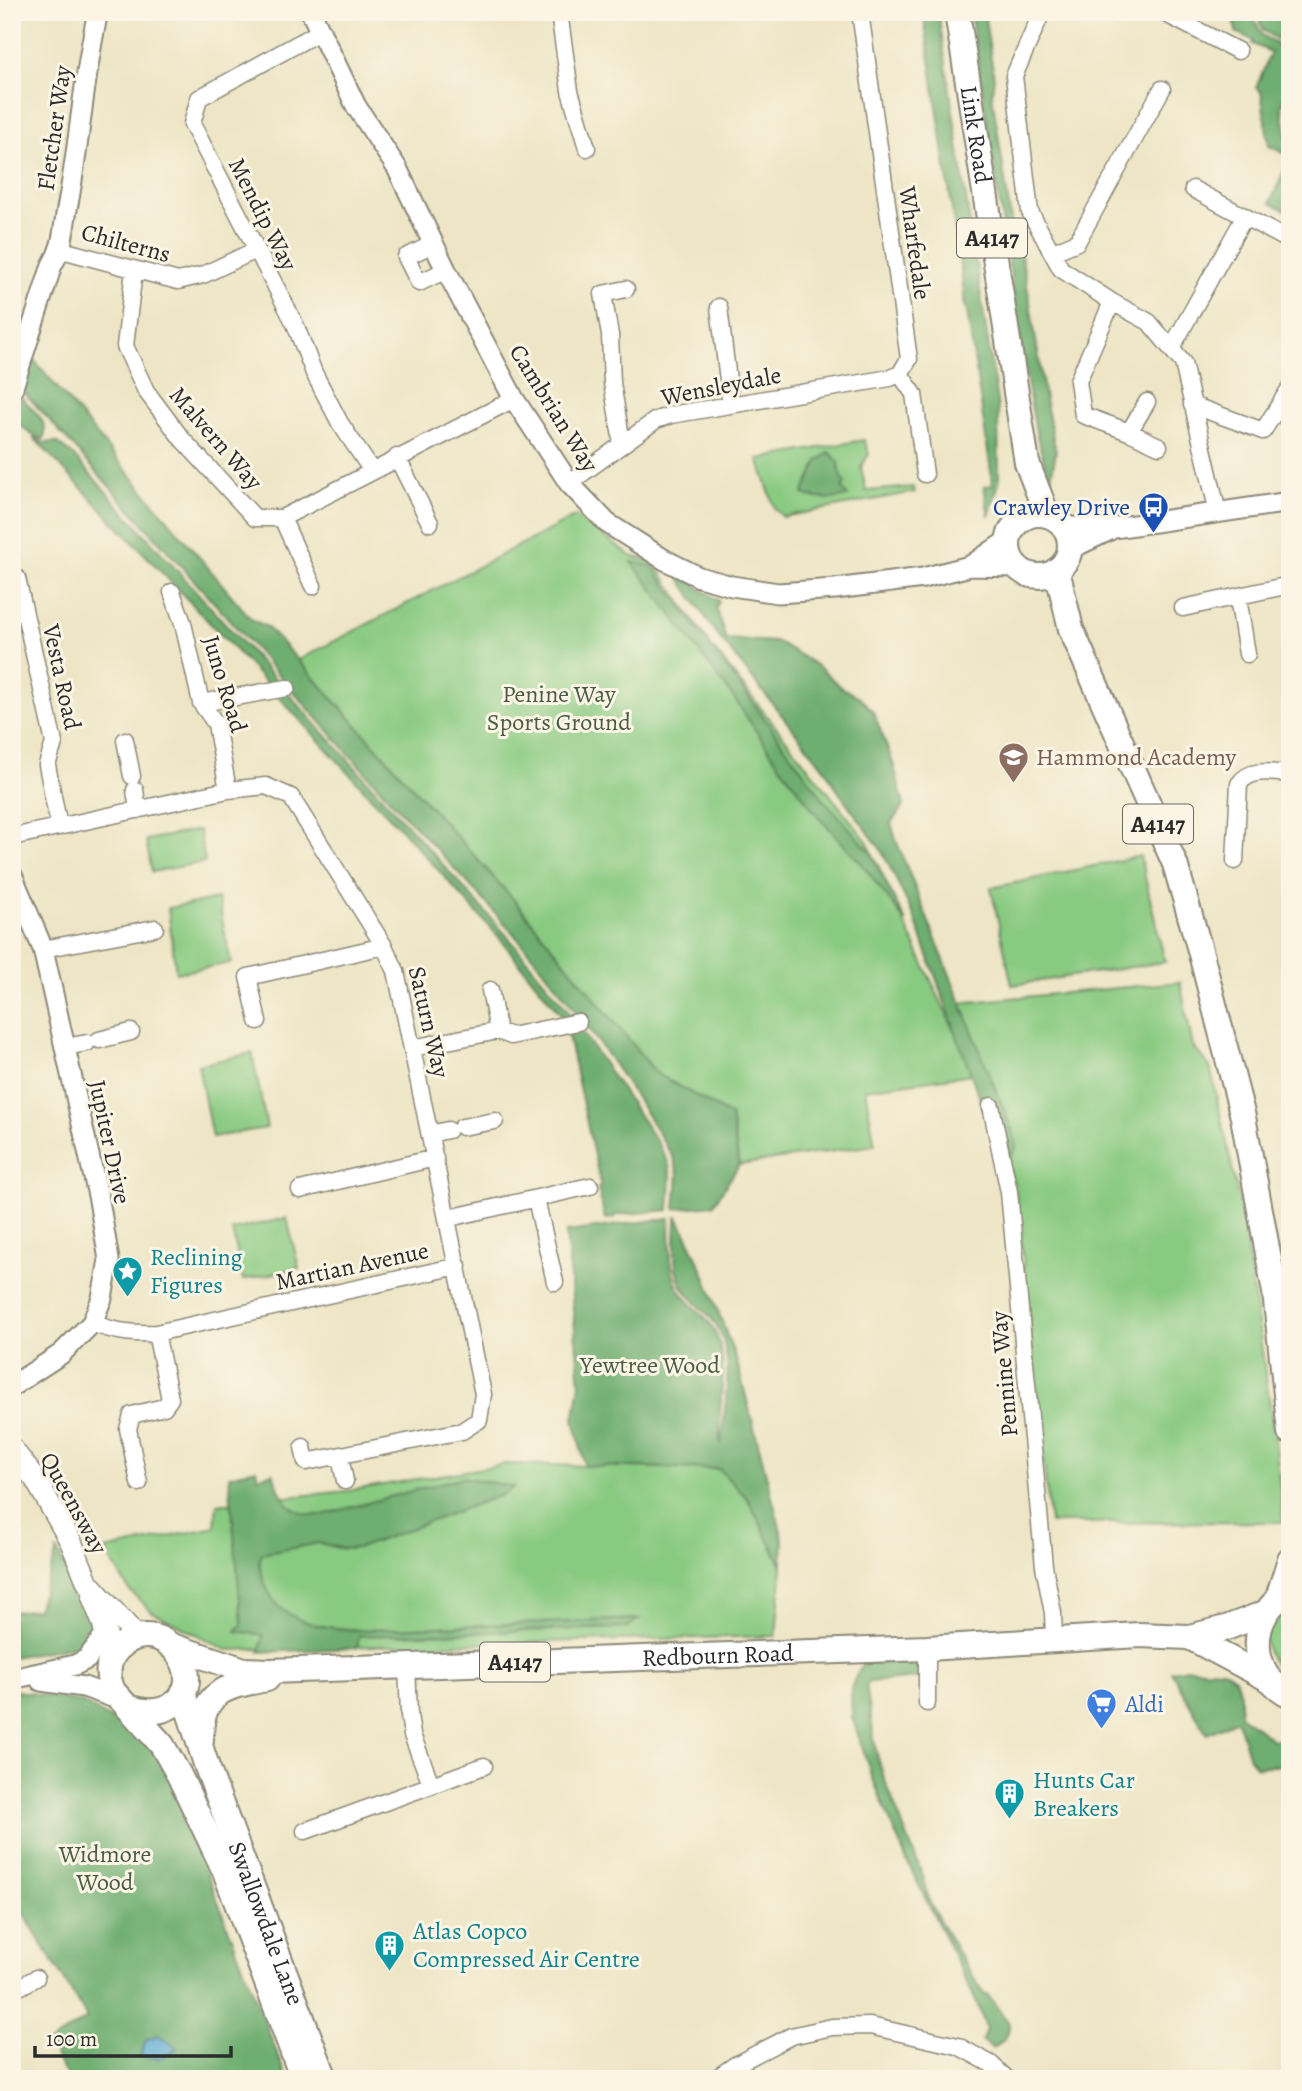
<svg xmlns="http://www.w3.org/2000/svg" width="1302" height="2091" font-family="Alegreya,serif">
  <rect width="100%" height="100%" fill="#fcf5e5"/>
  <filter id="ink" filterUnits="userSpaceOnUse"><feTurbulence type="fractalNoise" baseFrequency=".0143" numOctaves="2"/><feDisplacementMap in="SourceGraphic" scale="14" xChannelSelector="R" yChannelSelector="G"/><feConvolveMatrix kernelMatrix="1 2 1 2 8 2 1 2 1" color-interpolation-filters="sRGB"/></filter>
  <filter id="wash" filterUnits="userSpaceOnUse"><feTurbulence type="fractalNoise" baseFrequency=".00686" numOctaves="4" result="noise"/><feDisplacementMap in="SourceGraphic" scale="28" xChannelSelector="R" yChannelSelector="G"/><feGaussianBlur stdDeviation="1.57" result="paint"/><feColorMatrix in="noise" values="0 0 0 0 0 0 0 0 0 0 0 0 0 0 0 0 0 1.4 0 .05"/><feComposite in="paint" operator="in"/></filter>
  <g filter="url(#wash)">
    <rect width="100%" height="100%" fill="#ede5c5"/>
    <path fill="#89ca81" stroke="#5a7a56" stroke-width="2" d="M864 440 869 454 861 467 866 491 913 487 915 492 783 517 775 509 758 459Z
      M576 516 631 556 654 562 712 647 867 841 974 1074 865 1089 875 1145 739 1165 731 1116 656 1073 513 899 298 660Z
      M199 830 205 862 152 872 146 840Z
      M1140 856 1165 962 1012 985 991 888Z
      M218 899 231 963 176 973 168 908Z
      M1180 982 1193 1047 1210 1067 1241 1208 1276 1446 1283 1522 1050 1523 1016 1191 959 1003Z
      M252 1053 267 1128 212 1137 198 1065Z
      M287 1218 299 1268 243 1280 232 1230Z
      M506 1464 719 1469 748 1499 782 1566 776 1636 227 1650 152 1612 129 1590 105 1550 215 1527 217 1504 347 1491Z
      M1290 1599V1683C1278 1671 1261 1651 1266 1632 1269 1621 1283 1609 1290 1599Z"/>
    <path fill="#6eae6f" stroke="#4c6c4d" stroke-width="2" d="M923 12H938L998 408 999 483 989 516 984 487 993 485 967 311 964 302V291Z
      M970 12H984L994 77 992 94 1012 227 1019 244 1029 296 1045 399 1056 452 1050 482 1037 436 1030 400Z
      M1227 12H1252L1261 34 1276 44 1290 75 1282 107 1290 156 1269 146 1261 91 1256 88 1271 52 1252 44 1253 40 1236 32 1234 15Z
      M1256 12H1290V63L1279 41 1263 30Z
      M1289 160 1290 161V212L1270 203Z
      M35 361 251 619 267 627 298 660 513 899 656 1073 731 1116 739 1165 713 1205 675 1209 678 1174 674 1159C642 1104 606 1051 568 1001 510 923 440 855 375 783 258 652 141 520 22 390L30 367Z
      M20 396C31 409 52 422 43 440L29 433 18 422 12 425Z
      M33 437 43 443 57 442 74 456 508 937 564 1005 657 1142 668 1162 671 1176 669 1210 615 1215V1218L605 1219 598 1188 601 1187 564 1018 497 935 431 862 228 642Z
      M830 452 839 463V470L845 484 842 488 848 496C831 500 819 500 803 494L818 461Z
      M632 562 652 566 825 801 870 851 906 922 861 863 817 815 773 756 736 701Z
      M675 571 719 601 716 608 726 639 777 642 783 645 819 667 842 688 859 697 873 711 893 763 904 805 891 823 896 840 1015 1138 1016 1148 1010 1157 1008 1142 996 1144 913 914 882 851 838 791 825 769 715 632Z
      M676 1217H678L703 1271 737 1362 783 1539 782 1566 748 1499 719 1469 585 1466 574 1420 580 1384 566 1232 670 1218C671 1239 668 1268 678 1287 690 1310 711 1313 719 1343 729 1375 715 1413 721 1444 724 1410 733 1369 722 1337 713 1312 694 1306 682 1286 671 1268 676 1238 676 1217Z
      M256 1469 258 1477 273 1473C282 1501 290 1516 322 1515L463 1477 514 1487 501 1495 359 1548 343 1549 319 1543 262 1554C257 1563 261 1571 264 1581 277 1623 321 1628 360 1630L639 1619 626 1628 359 1636 357 1648 260 1652 263 1635 236 1631 242 1624 229 1476Z
      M57 1551 94 1622 90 1644 12 1657V1612L37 1609Z
      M918 1660V1678L869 1682 866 1685 876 1751 884 1778 924 1879C922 1900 972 1974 985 1995H988L1009 2023C1010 2035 1002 2042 993 2049L982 2041 986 2028 977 2003 906 1859 872 1777 852 1717 851 1688 860 1668 865 1663Z
      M1188 1668 1223 1670 1235 1678 1240 1694V1715L1273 1740 1290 1737V1764L1257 1767 1249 1758 1237 1720 1207 1734 1171 1671Z
      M12 1690 81 1702 157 1745 287 2079H69L48 2044 87 2018 12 1894Z"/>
    <path fill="#59aad4" stroke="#426a80" stroke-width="2" d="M158 2035 177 2048C164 2060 156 2059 140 2056L146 2040Z"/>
  </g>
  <g filter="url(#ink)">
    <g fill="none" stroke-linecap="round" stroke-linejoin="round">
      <defs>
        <path id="minor" d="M559 12 570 91 587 148
          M860 12 909 359 900 374 914 394 925 474
          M1042 12 1014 76 1030 212 1061 269 1112 302 1149 322 1183 363 1218 513
          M1162 12 1238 51
          M321 31 199 98 192 124 295 324 314 373 340 423 372 471
          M1193 189 1290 241
          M433 244 406 257 419 283 446 270
          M62 250 178 281 203 275 256 250
          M1053 252 1077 242 1162 89
          M134 271 125 346 146 391 182 439 255 518H282L514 399
          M1112 302 1078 381 1083 415 1129 432 1159 446
          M719 307 731 405
          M1172 347 1245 216
          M1192 405 1263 431 1290 388
          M1129 432 1147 402
          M622 443 612 383 610 335 603 294 626 289
          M397 457 430 523
          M569 483 656 420 671 415 890 378 900 374
          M282 518 313 586
          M17 578 54 743 47 765 59 827
          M172 592 183 623 201 703 216 724 228 790
          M1238 597 1247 654
          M1183 608 1290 585
          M201 703 287 688
          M125 740 132 776
          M135 790 138 810
          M12 837 228 790 266 786 291 797 384 946 396 971 483 1394 479 1420 462 1431 306 1462 303 1447
          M1235 861 1239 784C1251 767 1271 773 1290 774
          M43 949 155 928
          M490 990 498 1031
          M258 1021 248 977 384 946
          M99 1040 131 1032
          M65 1047 87 1043
          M412 1048 498 1031 511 1036 578 1022
          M991 1106 1009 1192 1044 1566 1053 1613 1054 1639
          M462 1127 495 1121
          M430 1134 448 1130
          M300 1190 435 1158
          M536 1199 555 1282
          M449 1218 590 1186
          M92 1323C114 1332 133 1334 156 1333L458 1266
          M340 1457 345 1481
          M139 1483 128 1429 132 1415 164 1407 170 1399 156 1333
          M927 1648V1703
          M407 1665 409 1715 412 1735 431 1784
          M305 1831 484 1766
          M12 1991 36 1978
          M715 2079 735 2065 791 2036 832 2027 870 2026 958 2046 991 2064 1007 2079"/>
        <path id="tertiary" d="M311 12 356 106 397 168 446 270 514 399 569 483 607 523 665 560 699 577 732 586 778 593 835 589 923 578 970 566 1017 567
          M12 390 52 265C64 246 63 230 67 209 80 144 83 77 98 12
          M1064 527 1114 528 1290 502
          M1070 549 1110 530
          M970 566 1008 540
          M12 875 43 949 99 1200 109 1260 102 1298 92 1323 61 1354 12 1386
          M12 1679 75 1665 87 1659 106 1633
          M41 1681 84 1687 123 1701"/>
        <path id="secondary" d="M12 1449 36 1480 71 1542 88 1583 137 1637
          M93 1598 103 1623 112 1656"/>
        <g id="primary">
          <path id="s1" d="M957 12 1027 463 1047 515"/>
          <circle cx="1039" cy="545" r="31"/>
          <path d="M1057 570 1071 629 1175 864 1200 950 1243 1117 1275 1292 1290 1432"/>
          <path d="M1290 1591C1248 1613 1246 1673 1290 1695"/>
          <path d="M1278 1598 1290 1559"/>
          <path d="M1189 1637 1270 1680"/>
          <path id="s2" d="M172 1646 244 1670 270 1671 927 1648 1139 1635 1189 1637 1226 1628 1265 1613"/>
          <path id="s3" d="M183 1693 207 1767 325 2079"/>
          <path d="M128 1707C142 1712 157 1714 171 1706 215 1680 159 1605 117 1650 106 1662 107 1677 113 1691L162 1745 179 1775 222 1865"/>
          <path d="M201 1740C200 1691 225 1687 267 1679"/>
          <path d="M217 1850 303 2079"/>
        </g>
      </defs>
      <use href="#minor" stroke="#8c8878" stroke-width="19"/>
      <use href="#tertiary" stroke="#8c8878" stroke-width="23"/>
      <use href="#secondary" stroke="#8c8878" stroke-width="24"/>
      <use href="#primary" stroke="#8c8878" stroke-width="28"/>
      <use href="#minor" stroke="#fff" stroke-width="16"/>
      <use href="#tertiary" stroke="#fff" stroke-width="19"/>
      <use href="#secondary" stroke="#fff" stroke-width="21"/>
      <use href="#primary" stroke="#fff" stroke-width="24"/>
    </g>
  </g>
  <defs>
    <symbol id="bus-pin" viewBox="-11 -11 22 30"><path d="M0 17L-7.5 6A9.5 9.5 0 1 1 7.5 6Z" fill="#1a4fb4" stroke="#fcf5e5"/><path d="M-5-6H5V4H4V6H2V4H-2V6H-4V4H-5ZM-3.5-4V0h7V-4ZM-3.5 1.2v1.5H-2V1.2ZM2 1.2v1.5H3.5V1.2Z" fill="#fff"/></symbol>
    <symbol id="school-pin" viewBox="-11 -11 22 30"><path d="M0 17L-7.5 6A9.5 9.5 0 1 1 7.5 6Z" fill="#8d6e63" stroke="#fcf5e5"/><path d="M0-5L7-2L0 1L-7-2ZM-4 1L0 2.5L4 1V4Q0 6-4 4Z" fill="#fff"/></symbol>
    <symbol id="sight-pin" viewBox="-11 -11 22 30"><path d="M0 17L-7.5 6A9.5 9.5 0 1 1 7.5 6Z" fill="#0f9aa8" stroke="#fcf5e5"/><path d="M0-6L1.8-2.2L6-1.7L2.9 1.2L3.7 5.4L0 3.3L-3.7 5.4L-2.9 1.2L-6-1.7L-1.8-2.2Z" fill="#fff"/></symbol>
    <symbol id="supermarket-pin" viewBox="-11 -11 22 30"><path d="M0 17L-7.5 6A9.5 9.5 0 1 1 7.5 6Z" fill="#3f7fe0" stroke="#fcf5e5"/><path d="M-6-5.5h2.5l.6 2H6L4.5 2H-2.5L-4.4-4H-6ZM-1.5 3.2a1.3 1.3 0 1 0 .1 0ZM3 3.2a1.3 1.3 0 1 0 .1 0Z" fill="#fff"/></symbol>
    <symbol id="building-pin" viewBox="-11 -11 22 30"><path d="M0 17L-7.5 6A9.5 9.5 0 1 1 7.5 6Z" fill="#0f9aa8" stroke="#fcf5e5"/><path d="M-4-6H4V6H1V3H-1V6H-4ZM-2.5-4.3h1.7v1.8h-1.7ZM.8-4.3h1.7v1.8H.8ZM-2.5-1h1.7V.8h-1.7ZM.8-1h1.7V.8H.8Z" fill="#fff"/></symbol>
  </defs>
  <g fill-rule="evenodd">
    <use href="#bus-pin" x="1136" y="490" width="35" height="47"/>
    <use href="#school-pin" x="996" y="740" width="35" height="47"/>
    <use href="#sight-pin" x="110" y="1254" width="35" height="47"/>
    <use href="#supermarket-pin" x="1084" y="1686" width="35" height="47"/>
    <use href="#building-pin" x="992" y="1776" width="35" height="47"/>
    <use href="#building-pin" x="372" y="1928" width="35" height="47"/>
  </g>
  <g text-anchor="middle" stroke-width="6" stroke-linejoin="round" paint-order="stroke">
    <g fill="#fcf5e5" stroke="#6a6863" stroke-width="2">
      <rect x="957" y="218.5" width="70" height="39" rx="5"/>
      <rect x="1123" y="804.5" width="70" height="39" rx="5"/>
      <rect x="480" y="1642.5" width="70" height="39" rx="5"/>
    </g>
    <g font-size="23" font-weight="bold" fill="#2b2b2b">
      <text x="992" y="246">A4147</text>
      <text x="1158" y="832">A4147</text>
      <text x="515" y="1670">A4147</text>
    </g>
    <g font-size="24" fill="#2b2b2b" stroke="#fcf5e5">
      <text transform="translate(54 128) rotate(-82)" y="8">Fletcher Way</text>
      <text dy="8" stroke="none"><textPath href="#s1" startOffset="124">Link Road</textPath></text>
      <text transform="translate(263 214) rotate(63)" y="8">Mendip Way</text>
      <text transform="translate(126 243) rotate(15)" y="8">Chilterns</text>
      <text transform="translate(915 243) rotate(82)" y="8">Wharfedale</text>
      <text transform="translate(721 386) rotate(-11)" y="8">Wensleydale</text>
      <text transform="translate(554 408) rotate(58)" y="8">Cambrian Way</text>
      <text transform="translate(216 438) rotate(49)" y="8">Malvern Way</text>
      <text transform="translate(62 677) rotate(78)" y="8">Vesta Road</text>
      <text transform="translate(225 684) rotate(73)" y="8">Juno Road</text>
      <text transform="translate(429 1022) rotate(77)" y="8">Saturn Way</text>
      <text transform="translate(110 1142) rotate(78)" y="8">Jupiter Drive</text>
      <text transform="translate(352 1266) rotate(-12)" y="8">Martian Avenue</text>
      <text transform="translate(1004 1374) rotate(-95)" y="8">Pennine Way</text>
      <text transform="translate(74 1503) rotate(61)" y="8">Queensway</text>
      <text dy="8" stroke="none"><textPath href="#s2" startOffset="550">Redbourn Road</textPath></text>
      <text dy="8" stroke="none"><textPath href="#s3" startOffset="245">Swallowdale Lane</textPath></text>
    </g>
    <g font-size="24" fill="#164399" stroke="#fcf5e5" text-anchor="end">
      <text x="1130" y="515">Crawley Drive</text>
    </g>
    <g font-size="24" fill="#475b45" stroke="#fcf5e5">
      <text x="559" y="702">Penine Way<tspan x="559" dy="28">Sports Ground</tspan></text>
      <text x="650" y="1373">Yewtree Wood</text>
      <text x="105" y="1862">Widmore<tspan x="105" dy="28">Wood</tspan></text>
    </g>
    <g font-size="24" fill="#785e54" stroke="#fcf5e5" text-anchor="start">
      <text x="1036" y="765">Hammond Academy</text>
    </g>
    <g font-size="24" fill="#0d838f" stroke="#fcf5e5" text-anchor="start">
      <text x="150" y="1265">Reclining<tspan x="150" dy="28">Figures</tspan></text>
      <text x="1033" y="1788">Hunts Car<tspan x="1033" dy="28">Breakers</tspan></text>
      <text x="413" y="1939">Atlas Copco<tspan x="413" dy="28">Compressed Air Centre</tspan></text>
    </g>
    <g font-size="24" fill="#366cbe" stroke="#fcf5e5" text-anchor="start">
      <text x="1125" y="1712">Aldi</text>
    </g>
  </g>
  <rect width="1302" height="2091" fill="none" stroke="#fcf5e5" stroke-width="42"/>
  <path d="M35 2046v10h196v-10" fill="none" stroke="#2b2b2b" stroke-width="3.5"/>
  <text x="46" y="2046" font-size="21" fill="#2b2b2b" stroke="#fcf5e5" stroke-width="5" paint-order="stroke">100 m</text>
</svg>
